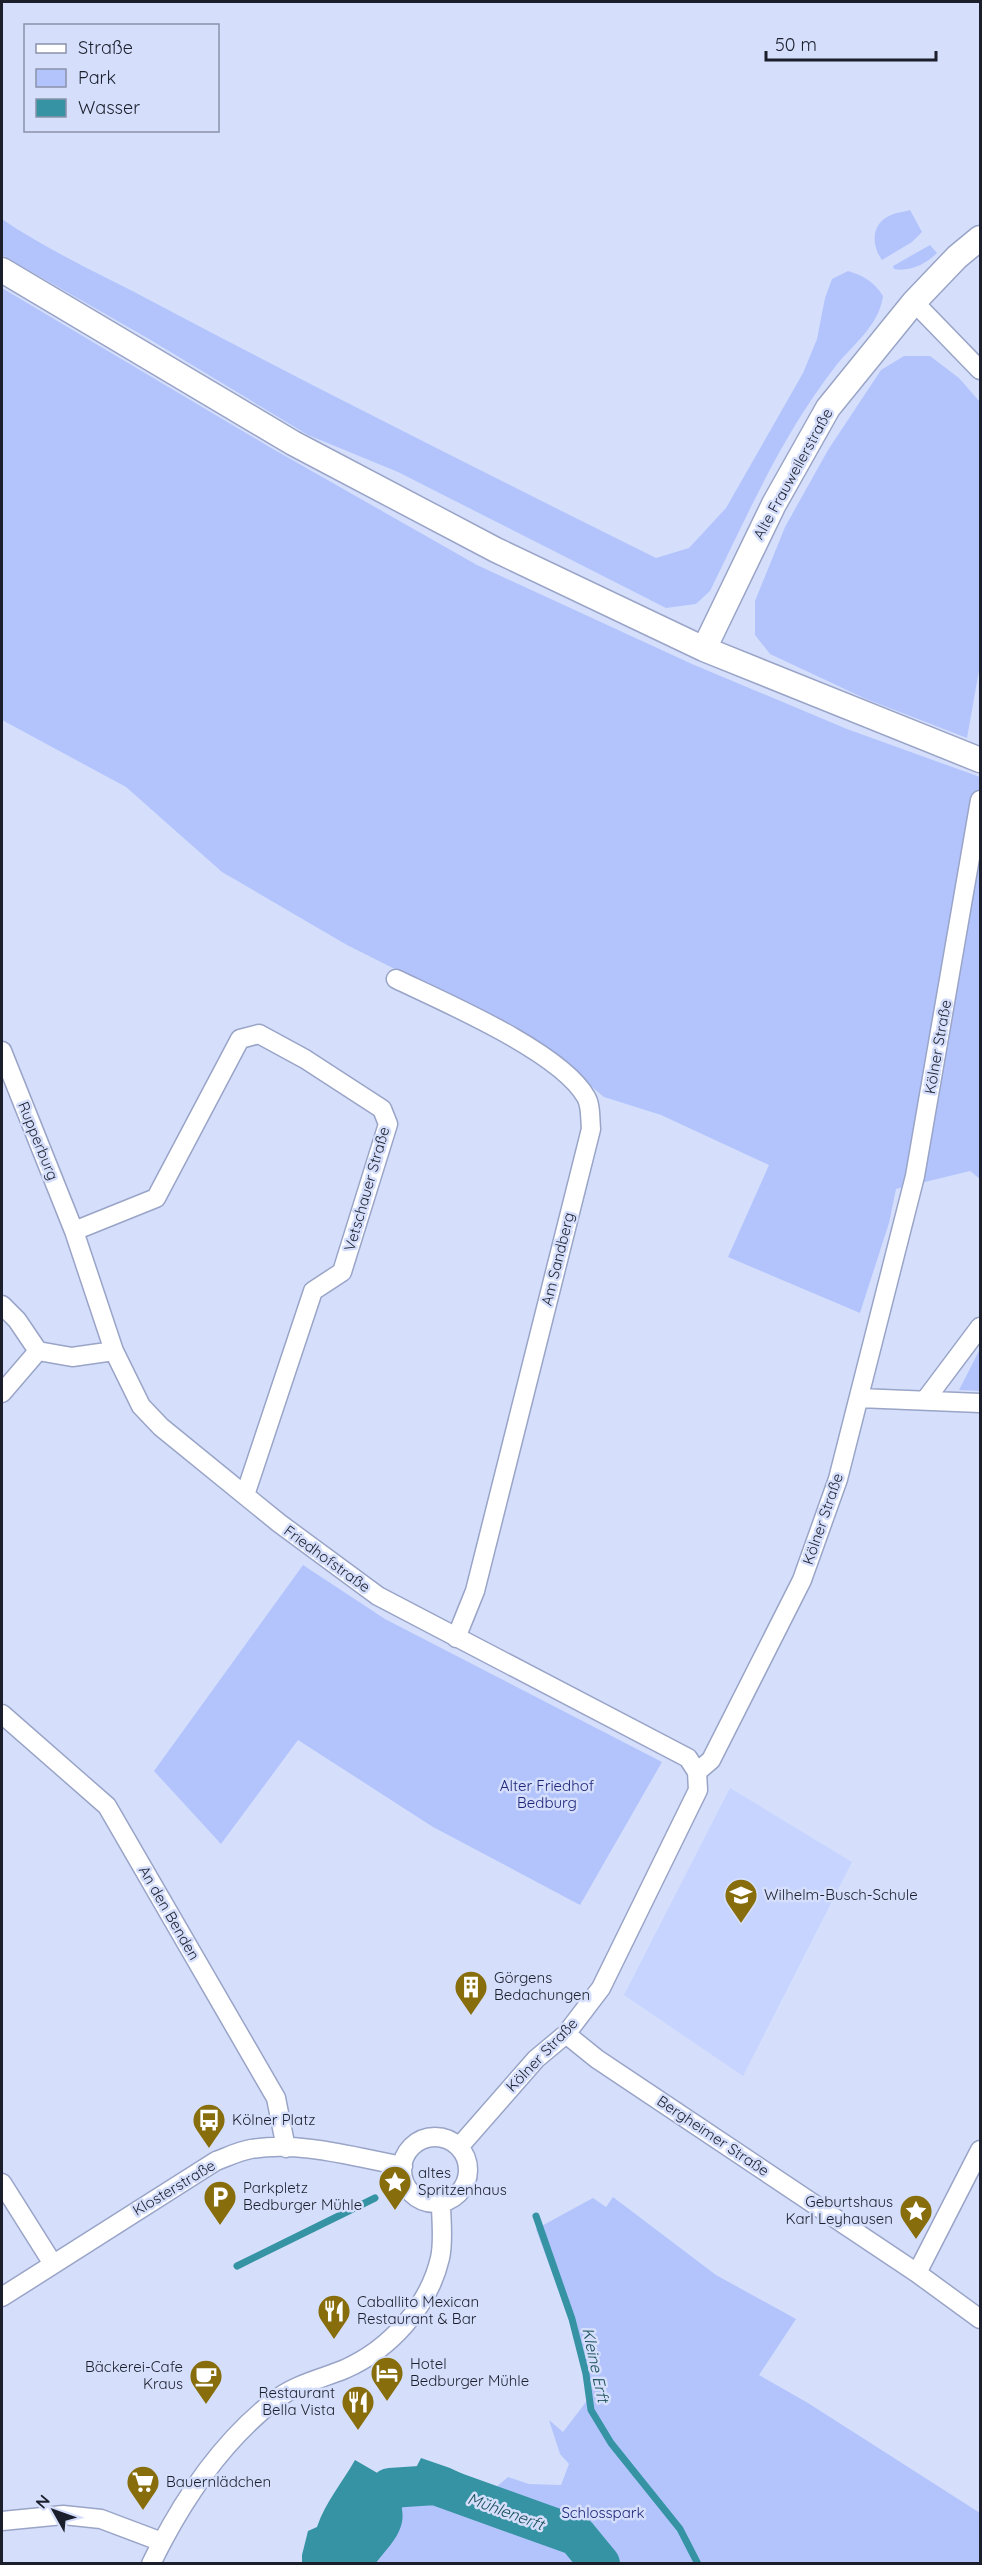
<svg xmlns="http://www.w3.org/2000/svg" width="982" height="2565" font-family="Quicksand,sans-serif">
  <rect width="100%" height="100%" fill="#d5dffc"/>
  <path fill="#c6d4ff" d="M730 1788 852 1862 743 2076 624 1995Z"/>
  <path fill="#b3c4fd" d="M910 210 922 232 912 242 882 260C871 245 871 223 891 215 897 212 904 212 910 210Z
    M2 219C50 252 105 276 157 304 322 391 489 475 656 558L689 548 726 508 803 373 817 339 825 298 832 279 848 271C865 276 874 282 883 296 879 326 853 344 835 367 782 435 748 514 710 591L696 604 666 608 398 472 308 435 149 339 2 255Z
    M930 245 937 253C926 264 910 272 894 269L893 266Z
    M2 288 273 449 477 565 692 664 847 729 980 777V1179L970 1171 896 1189 889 1223 860 1313 728 1257 769 1165 661 1115 604 1097 534 1039 347 945 222 872 126 787 2 720Z
    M904 356H930L959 378 980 402V665L967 738 866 699 770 654 755 635V601L785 527 828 450 881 370Z
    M980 1349V1391L959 1390Z
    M303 1565 385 1619 662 1762 580 1905 433 1827 298 1740 221 1844 154 1771Z
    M613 2197 716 2275 796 2319 759 2375 808 2403 980 2513V2563L376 2564C394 2540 393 2488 432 2490 441 2490 450 2495 459 2497 468 2500 478 2500 487 2501L494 2489 508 2477 529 2484 561 2485 569 2464 560 2454 549 2420 563 2432 589 2398 579 2347 536 2229 593 2198 606 2207Z"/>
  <path fill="#3593a3" d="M421 2458 450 2468 494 2489 487 2501C479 2500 471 2500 463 2498 435 2493 425 2480 401 2505 408 2530 390 2544 376 2563H302V2555L308 2531 317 2527C326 2501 342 2483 355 2460L405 2489Z"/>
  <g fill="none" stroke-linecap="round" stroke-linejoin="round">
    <path stroke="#3593a3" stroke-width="7" d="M536 2216 572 2319 586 2374 591 2410 611 2443 680 2529 698 2564
      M237 2266 375 2198"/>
    <path stroke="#3593a3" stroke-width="40" d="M350 2564 390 2488 435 2485 577 2536 600 2564"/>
    <defs>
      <path id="street" d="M914 302 980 370
        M396 979C444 1002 561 1052 586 1097 591 1105 590 1119 591 1129L475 1591 456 1638
        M2 1051 74 1231 114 1351 141 1406 161 1427 279 1523 378 1596 688 1758 697 1772
        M74 1231 156 1198 240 1039 259 1034 305 1059 382 1109 388 1124 342 1272 313 1291 245 1495
        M2 1305 17 1320 38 1351
        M2 1393 38 1351 72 1357 114 1351
        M859 1398 980 1403
        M926 1399 980 1327
        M2 1714 107 1806 276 2098 286 2148
        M566 2034 597 2059 917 2273 980 2319
        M402 2170a33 33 0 1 1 66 0a33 33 0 1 1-66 0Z
        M459 2147 536 2059 566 2034 601 1988 698 1790 697 1772 711 1760 802 1580 838 1479 915 1176 980 800
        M2 2183 53 2264
        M917 2273 980 2150
        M2 2297 216 2161C227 2157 239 2151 251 2149 301 2141 354 2157 403 2166
        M2 2521 63 2515 101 2519 162 2542
        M151 2564C181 2502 220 2443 274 2401 295 2384 321 2379 345 2369 390 2349 429 2306 440 2258 444 2241 441 2220 441 2203"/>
      <path id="secondary" d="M2 270 293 443 496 550 704 649 980 760
        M704 649 774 504 828 408 914 302 957 257 980 238"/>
    </defs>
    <use href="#street" stroke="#99a4c7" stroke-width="21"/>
    <use href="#secondary" stroke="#99a4c7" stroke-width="27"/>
    <use href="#street" stroke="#fff" stroke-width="18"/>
    <use href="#secondary" stroke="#fff" stroke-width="24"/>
  </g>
  <defs>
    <symbol id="school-pin" viewBox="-11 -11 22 30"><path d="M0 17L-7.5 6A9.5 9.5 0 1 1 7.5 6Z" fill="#876d0b" stroke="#d5dffc"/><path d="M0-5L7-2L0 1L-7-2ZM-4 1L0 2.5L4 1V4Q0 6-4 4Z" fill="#fff"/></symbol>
    <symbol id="building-pin" viewBox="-11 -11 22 30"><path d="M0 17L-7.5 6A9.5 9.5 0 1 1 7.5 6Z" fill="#876d0b" stroke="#d5dffc"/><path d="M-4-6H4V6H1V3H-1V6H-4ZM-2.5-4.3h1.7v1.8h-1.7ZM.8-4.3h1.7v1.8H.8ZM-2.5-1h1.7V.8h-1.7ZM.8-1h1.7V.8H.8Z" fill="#fff"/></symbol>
    <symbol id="bus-pin" viewBox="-11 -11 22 30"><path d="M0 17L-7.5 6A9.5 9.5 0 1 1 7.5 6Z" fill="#876d0b" stroke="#d5dffc"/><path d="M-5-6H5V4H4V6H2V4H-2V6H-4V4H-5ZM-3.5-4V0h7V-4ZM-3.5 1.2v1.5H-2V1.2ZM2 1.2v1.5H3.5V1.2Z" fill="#fff"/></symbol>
    <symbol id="sight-pin" viewBox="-11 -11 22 30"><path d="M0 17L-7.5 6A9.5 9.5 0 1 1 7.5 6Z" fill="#876d0b" stroke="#d5dffc"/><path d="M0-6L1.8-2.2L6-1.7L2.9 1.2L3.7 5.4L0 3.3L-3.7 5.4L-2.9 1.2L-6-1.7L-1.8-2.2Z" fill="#fff"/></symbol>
    <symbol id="parking-pin" viewBox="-11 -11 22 30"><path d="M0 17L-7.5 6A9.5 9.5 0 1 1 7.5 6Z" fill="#876d0b" stroke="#d5dffc"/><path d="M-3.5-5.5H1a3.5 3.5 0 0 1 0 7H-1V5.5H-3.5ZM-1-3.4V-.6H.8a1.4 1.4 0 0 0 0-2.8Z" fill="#fff"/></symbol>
    <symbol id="restaurant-pin" viewBox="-11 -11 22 30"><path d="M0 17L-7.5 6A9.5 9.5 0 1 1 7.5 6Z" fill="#876d0b" stroke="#d5dffc"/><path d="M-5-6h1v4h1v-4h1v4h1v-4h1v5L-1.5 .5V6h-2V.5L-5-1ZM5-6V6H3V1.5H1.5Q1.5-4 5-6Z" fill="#fff"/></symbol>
    <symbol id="hotel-pin" viewBox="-11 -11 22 30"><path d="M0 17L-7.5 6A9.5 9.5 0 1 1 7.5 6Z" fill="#876d0b" stroke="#d5dffc"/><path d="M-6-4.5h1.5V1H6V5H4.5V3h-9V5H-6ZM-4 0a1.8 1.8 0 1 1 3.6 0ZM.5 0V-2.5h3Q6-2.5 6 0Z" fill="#fff"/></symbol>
    <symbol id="cafe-pin" viewBox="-11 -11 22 30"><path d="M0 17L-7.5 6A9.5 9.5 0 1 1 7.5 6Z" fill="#876d0b" stroke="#d5dffc"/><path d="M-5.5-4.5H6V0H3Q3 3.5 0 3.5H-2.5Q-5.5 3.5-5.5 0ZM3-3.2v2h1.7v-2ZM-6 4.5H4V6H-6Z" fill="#fff"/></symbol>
    <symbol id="supermarket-pin" viewBox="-11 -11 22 30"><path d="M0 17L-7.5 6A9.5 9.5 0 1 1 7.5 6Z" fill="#876d0b" stroke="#d5dffc"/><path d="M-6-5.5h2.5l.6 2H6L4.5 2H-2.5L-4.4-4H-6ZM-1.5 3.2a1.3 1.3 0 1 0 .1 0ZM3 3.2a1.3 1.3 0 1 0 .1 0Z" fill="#fff"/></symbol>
  </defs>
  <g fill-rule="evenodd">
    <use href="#school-pin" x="722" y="1876" width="38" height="52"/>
    <use href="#building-pin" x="452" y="1968" width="38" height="52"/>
    <use href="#bus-pin" x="190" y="2101" width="38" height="52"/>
    <use href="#sight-pin" x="376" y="2163" width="38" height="52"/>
    <use href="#parking-pin" x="201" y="2178" width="38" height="52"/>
    <use href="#sight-pin" x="897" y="2192" width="38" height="52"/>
    <use href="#restaurant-pin" x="315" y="2292" width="38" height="52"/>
    <use href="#hotel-pin" x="368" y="2354" width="38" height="52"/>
    <use href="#cafe-pin" x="187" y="2357" width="38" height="52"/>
    <use href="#restaurant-pin" x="339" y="2383" width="38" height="52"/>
    <use href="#supermarket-pin" x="124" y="2463" width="38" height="52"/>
  </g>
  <g text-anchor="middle" stroke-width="5" stroke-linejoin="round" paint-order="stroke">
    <g font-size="15" fill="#1b1f2c" stroke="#d5dffc">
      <text transform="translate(793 474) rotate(-61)" y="5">Alte Frauweilerstraße</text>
      <text transform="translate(938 1047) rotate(-80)" y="5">Kölner Straße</text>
      <text transform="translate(38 1141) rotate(68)" y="5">Rupperburg</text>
      <text transform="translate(367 1189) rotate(-74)" y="5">Vetschauer Straße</text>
      <text transform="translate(558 1259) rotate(-76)" y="5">Am Sandberg</text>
      <text transform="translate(823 1519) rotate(-71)" y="5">Kölner Straße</text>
      <text transform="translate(327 1559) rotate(36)" y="5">Friedhofstraße</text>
      <text transform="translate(169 1913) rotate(60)" y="5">An den Benden</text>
      <text transform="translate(542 2055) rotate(-46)" y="5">Kölner Straße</text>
      <text transform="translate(713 2136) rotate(34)" y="5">Bergheimer Straße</text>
      <text transform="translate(174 2188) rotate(-31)" y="5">Klosterstraße</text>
    </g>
    <g font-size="15" fill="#1d2579" stroke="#d5dffc">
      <text x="547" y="1791">Alter Friedhof<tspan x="547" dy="17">Bedburg</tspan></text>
      <text x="603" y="2518">Schlosspark</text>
    </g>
    <g font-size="15" fill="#1b1f2c" stroke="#d5dffc" text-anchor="start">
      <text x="764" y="1900">Wilhelm-Busch-Schule</text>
      <text x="494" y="1983">Görgens<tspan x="494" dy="17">Bedachungen</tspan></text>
      <text x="232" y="2125">Kölner Platz</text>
      <text x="418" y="2178">altes<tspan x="418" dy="17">Spritzenhaus</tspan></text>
      <text x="243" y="2193">Parkpletz<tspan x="243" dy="17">Bedburger Mühle</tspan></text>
      <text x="893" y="2207" text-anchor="end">Geburtshaus<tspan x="893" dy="17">Karl Leyhausen</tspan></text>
      <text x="357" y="2307">Caballito Mexican<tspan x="357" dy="17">Restaurant &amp; Bar</tspan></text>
      <text x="410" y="2369">Hotel<tspan x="410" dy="17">Bedburger Mühle</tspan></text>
      <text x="183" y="2372" text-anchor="end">Bäckerei-Cafe<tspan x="183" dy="17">Kraus</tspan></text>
      <text x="335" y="2398" text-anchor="end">Restaurant<tspan x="335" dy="17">Bella Vista</tspan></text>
      <text x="166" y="2487">Bauernlädchen</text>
    </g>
    <g font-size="16" font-style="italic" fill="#184d56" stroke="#d5dffc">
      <text transform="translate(596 2365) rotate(78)" y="6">Kleine Erft</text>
      <text transform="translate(506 2511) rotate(20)" y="6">Mühlenerft</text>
    </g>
  </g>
  <rect width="982" height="2565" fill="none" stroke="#1b1f2c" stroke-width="6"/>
  <rect x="24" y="24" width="195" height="108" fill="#d5dffc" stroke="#8b92a9" stroke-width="1.5"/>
  <rect x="36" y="44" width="30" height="9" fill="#ffffff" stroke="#8b92a9" stroke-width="1.5"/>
  <text x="78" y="54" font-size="18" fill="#1b1f2c">Straße</text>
  <rect x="36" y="69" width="30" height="18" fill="#b3c4fd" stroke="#8b92a9" stroke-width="1.5"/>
  <text x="78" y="84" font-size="18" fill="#1b1f2c">Park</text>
  <rect x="36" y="99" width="30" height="18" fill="#3593a3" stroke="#8b92a9" stroke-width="1.5"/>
  <text x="78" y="114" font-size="18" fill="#1b1f2c">Wasser</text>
  <g transform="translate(54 2511) rotate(310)" stroke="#d5dffc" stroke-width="4.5" paint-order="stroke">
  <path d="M0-4.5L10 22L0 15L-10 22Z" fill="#1b1f2c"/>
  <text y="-9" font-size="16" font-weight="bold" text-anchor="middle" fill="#1b1f2c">N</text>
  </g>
  <path d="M766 51v9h170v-9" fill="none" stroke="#1b1f2c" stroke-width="3"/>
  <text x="775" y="51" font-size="18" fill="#1b1f2c" stroke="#d5dffc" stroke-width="4.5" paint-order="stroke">50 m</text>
</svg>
